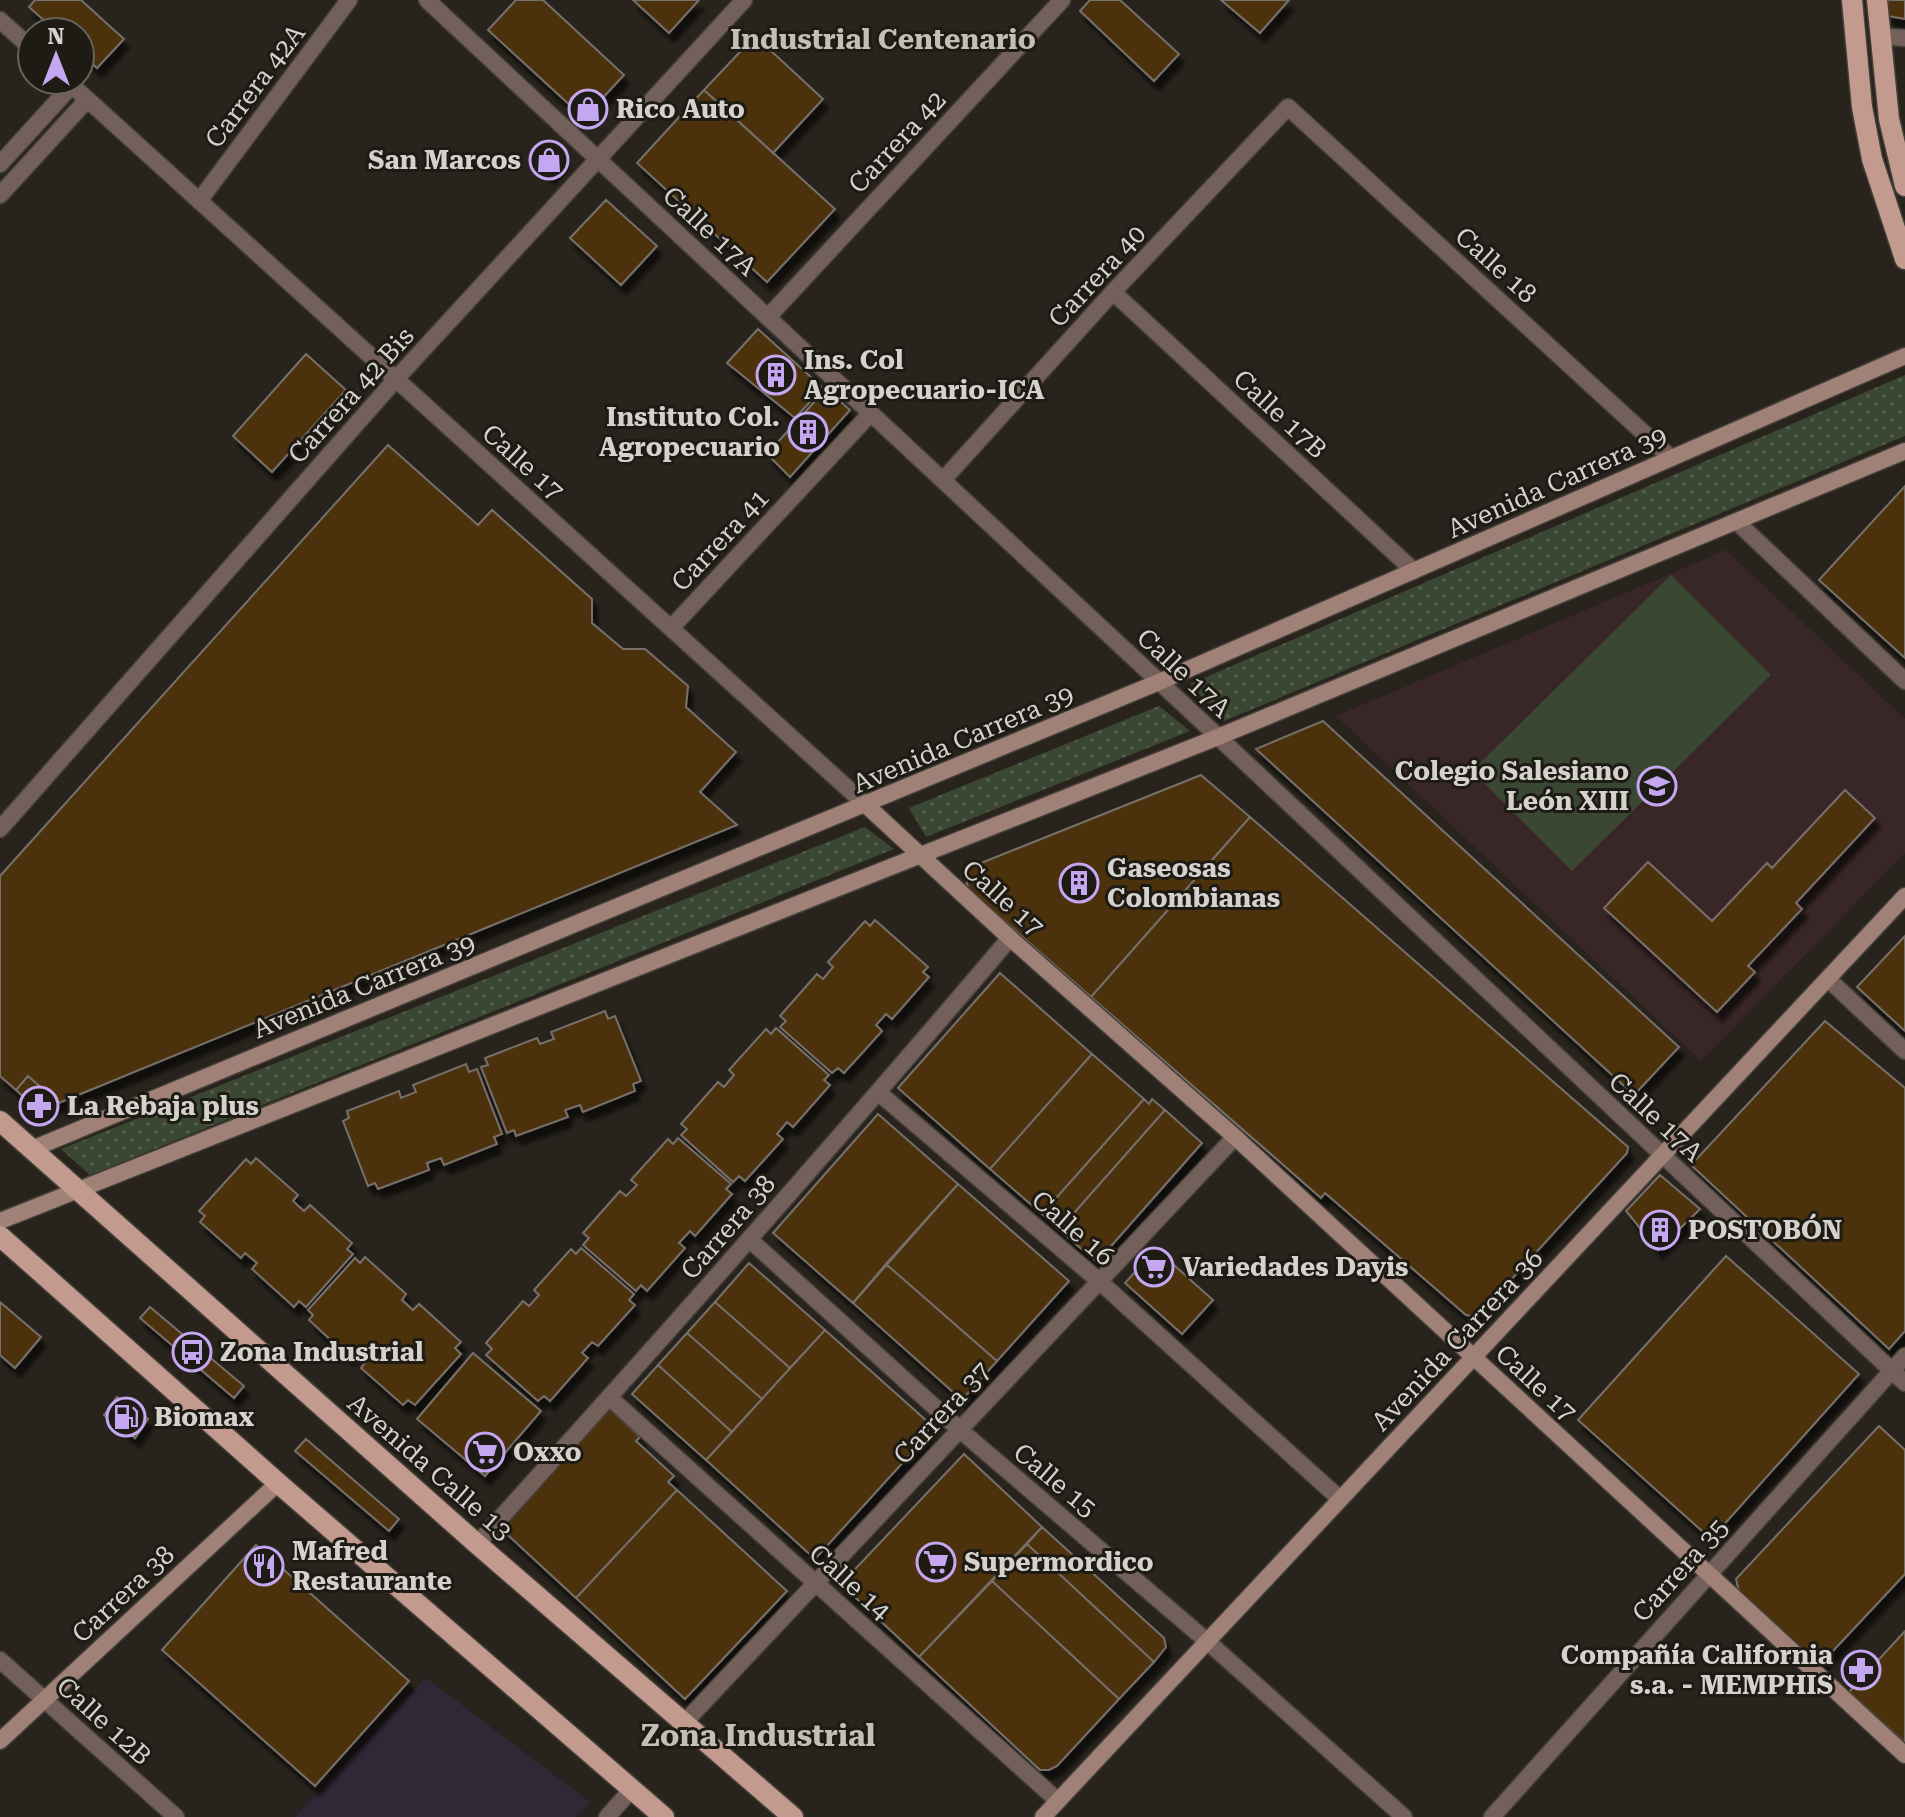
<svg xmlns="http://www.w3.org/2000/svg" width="1905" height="1817" font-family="'Roboto Serif',serif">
  <defs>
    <pattern id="grass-dots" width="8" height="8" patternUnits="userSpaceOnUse" patternTransform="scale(2)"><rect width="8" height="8" fill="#3a4732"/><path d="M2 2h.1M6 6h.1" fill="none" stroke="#56614e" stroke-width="1.8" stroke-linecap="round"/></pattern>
    <filter id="shadow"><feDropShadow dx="5" dy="9" stdDeviation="2" flood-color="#0009"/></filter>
  </defs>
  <rect width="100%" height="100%" fill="#28241d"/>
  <path fill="#302837" d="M426 1678 590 1802 576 1817H295Z"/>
  <path fill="#392626" d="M1726 550 1905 719V853L1701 1061 1336 716Z"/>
  <path fill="url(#grass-dots)" d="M1905 375V436L1224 721 1190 684Z
    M1159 706 1190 731 926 837 909 808Z
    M865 827 894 849 90 1175 61 1149Z"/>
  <path fill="#3a4732" d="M1671 575 1771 675 1572 871 1472 771Z"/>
  <path fill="#4c3211" stroke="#77706a" stroke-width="2" filter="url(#shadow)" d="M35 0H81L124 39 97 68 80 53V32H57L29 7Z
    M516 0H543L624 75 584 118 488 30Z
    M633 0H699L669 33Z
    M1090 0H1120L1179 54 1154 81 1080 11Z
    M1221 0H1289L1260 33Z
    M1888 0H1905V19L1888 16Z
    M755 36 823 99 773 153 704 90Z
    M704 90 835 209 767 282 637 163Z
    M548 144 564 159 549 175 533 161Z
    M606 200 657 246 621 285 570 238Z
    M758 329 823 388 795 418 727 363Z
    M306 354 346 390 272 472 233 436Z
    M826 389 850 410 790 477 767 454Z
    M388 445 478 525 492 510 592 599V623L623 649H645L688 686 686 707 736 752 700 792 737 825 39 1111 52 1097 28 1076 16 1090 0 1076V876Z
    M1905 486V658L1819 580Z
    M1323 721 1679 1047 1634 1095 1256 749Z
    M1201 775 1250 817 1091 997 968 889 966 877 971 867Z
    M1845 790 1875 818 1796 903 1802 909 1748 966 1755 972 1717 1012 1604 908 1648 862 1712 921 1767 863 1772 868Z
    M1250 817 1628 1147 1627 1153 1477 1317 1466 1315 1325 1193 1321 1198 1091 997Z
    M875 920 928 967 923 972 929 977 892 1019 886 1014 876 1025 882 1031 844 1073 838 1068 832 1073 780 1027 786 1021 780 1016 817 974 823 979 833 967 828 962 865 921 870 926Z
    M1905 936V1031L1857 987Z
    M1000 973 1092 1054 990 1169 898 1088Z
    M605 1011 608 1019 615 1016 641 1081 633 1084 635 1091 583 1112 580 1105 565 1110 568 1117 516 1136 514 1130 507 1133 481 1067 488 1065 485 1058 537 1038 540 1044 554 1039 551 1032Z
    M1825 1021 1905 1088V1331L1889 1349 1691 1165Z
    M776 1028 829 1075 824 1080 830 1085 793 1127 787 1122 777 1134 783 1139 745 1181 739 1176 733 1182 681 1135 687 1129 681 1124 718 1082 724 1087 734 1075 729 1070 766 1029 771 1034Z
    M1092 1054 1144 1099 1042 1214 990 1169Z
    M466 1064 469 1072 477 1069 502 1134 494 1137 497 1144 444 1165 441 1158 427 1163 429 1170 378 1189 375 1183 368 1186 343 1121 349 1118 347 1111 399 1091 401 1098 416 1092 413 1085Z
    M28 1076 52 1097 39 1111 16 1090Z
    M1144 1099 1149 1104 1152 1099 1165 1110 1059 1230 1042 1214Z
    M1165 1110 1202 1143 1097 1262 1059 1230Z
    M878 1114 958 1184 853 1303 773 1233Z
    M678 1138 731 1184 726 1189 732 1194 695 1236 690 1231 679 1243 685 1248 647 1291 641 1285 636 1291 583 1245 589 1238 583 1233 620 1191 626 1196 637 1185 631 1180 668 1139 673 1144Z
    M256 1158 298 1195 293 1201 304 1211 310 1205 352 1243 347 1249 353 1254 306 1307 299 1301 294 1307 252 1269 257 1263 245 1253 241 1258 200 1222 205 1216 199 1211 246 1159 251 1164Z
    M1660 1175 1700 1209 1658 1250 1626 1211Z
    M958 1184 1069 1281 997 1361 886 1264Z
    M581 1248 634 1294 629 1300 635 1305 598 1346 592 1342 582 1353 588 1358 550 1401 544 1396 538 1401 486 1355 492 1349 486 1343 523 1301 529 1306 539 1295 534 1290 571 1249 576 1254Z
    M1156 1249 1213 1300 1182 1334 1125 1283Z
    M1726 1256 1859 1374 1711 1539 1578 1420Z
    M365 1257 406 1294 402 1300 413 1310 419 1304 461 1342 455 1348 461 1354 415 1405 408 1400 403 1405 361 1368 366 1362 354 1352 349 1357 309 1320 313 1315 308 1310 355 1258 360 1263Z
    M749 1263 825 1330 790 1368 715 1302Z
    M886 1264 997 1361 962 1400 853 1303Z
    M0 1302 41 1337 15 1368 0 1355Z
    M715 1302 790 1368 762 1399 687 1333Z
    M150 1307 244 1386 234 1398 140 1318Z
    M825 1330 929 1423 927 1436 815 1559 706 1460Z
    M687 1333 762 1399 732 1432 658 1365Z
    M473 1353 541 1411 485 1476 417 1419Z
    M658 1365 732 1432 706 1460 632 1394Z
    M117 1397 148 1419 135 1438 104 1415Z
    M609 1408 640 1437 636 1441 674 1476 668 1482 677 1490 576 1598 498 1526Z
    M1879 1426 1905 1450V1574L1817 1668 1740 1596 1736 1579Z
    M306 1439 399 1519 389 1531 295 1451Z
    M964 1454 1042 1527 919 1657 841 1584Z
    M677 1490 787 1591 685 1699 576 1598Z
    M1042 1527 1164 1638 1166 1647 1154 1662 1027 1544Z
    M1027 1544 1154 1662 1119 1699 992 1581Z
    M256 1545 409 1681 315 1786 162 1650Z
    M992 1581 1119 1699 1057 1766 1049 1770H1040L919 1657Z
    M1905 1631V1743L1849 1692Z"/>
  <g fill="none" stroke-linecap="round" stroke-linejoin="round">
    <defs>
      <path id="street" d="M427 0 1196 716 1905 1383
        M0 20 32 49
        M1879 36 1905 38
        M66 80 866 805
        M0 164 72 85
        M0 195 87 100
        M199 201 349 0
        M1113 292 1414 571
        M768 317 1062 0
        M943 480 1113 292 1288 107 1671 458
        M1737 522 1905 681
        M671 628 871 413
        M0 829 396 379 744 0
        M1828 979 1905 1051
        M879 1093 1099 1281 1340 1499
        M749 1239 960 1430 1208 1642 1404 1817
        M610 1398 1058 1801
        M477 1544C658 1344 836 1143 1010 938
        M0 1660 176 1817
        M684 1723 1235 1137
        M607 1817 632 1789
        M1492 1817 1905 1356"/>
      <path id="secondary" d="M866 805 1010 938 1235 1137 1905 1755
        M32 1149 1159 682 1905 356
        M0 1221 1218 737 1905 451
        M0 1741 278 1483
        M1043 1817 1905 896"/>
      <path id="primary" d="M1852 0 1862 107 1872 159 1905 259
        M1877 0 1889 119 1905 186
        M0 1121 477 1544 793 1817
        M0 1236 278 1483 664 1817"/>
    </defs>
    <use href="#street" stroke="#444039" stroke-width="19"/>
    <use href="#secondary" stroke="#444039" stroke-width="19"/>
    <use href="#primary" stroke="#444039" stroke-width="23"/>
    <use href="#street" stroke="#73605a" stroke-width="16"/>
    <use href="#secondary" stroke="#a08177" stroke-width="16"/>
    <use href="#primary" stroke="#c39b8e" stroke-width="20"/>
  </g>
  <defs>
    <symbol id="shop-ring" viewBox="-11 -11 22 22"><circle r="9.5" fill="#1e1a14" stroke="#c5a6f0" stroke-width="1.5"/><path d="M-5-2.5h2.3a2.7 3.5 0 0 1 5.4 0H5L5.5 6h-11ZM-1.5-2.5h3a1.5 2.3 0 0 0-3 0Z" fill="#c5a6f0"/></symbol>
    <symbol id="building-ring" viewBox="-11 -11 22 22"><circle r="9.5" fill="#1e1a14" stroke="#c5a6f0" stroke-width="1.5"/><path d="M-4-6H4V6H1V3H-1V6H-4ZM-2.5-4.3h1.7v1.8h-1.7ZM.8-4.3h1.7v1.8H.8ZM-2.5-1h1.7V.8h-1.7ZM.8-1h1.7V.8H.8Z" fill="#c5a6f0"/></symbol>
    <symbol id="school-ring" viewBox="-11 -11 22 22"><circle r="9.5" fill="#1e1a14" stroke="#c5a6f0" stroke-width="1.5"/><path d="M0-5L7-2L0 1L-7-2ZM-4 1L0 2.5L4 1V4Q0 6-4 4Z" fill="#c5a6f0"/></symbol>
    <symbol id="pharmacy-ring" viewBox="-11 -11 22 22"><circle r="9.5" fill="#1e1a14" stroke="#c5a6f0" stroke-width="1.5"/><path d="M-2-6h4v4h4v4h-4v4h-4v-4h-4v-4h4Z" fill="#c5a6f0"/></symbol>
    <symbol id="supermarket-ring" viewBox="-11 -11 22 22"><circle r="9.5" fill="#1e1a14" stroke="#c5a6f0" stroke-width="1.5"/><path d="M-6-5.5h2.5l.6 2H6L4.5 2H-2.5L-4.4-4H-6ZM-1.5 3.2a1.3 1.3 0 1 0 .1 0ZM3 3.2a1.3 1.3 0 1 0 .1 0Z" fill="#c5a6f0"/></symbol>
    <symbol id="bus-ring" viewBox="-11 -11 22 22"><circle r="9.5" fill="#1e1a14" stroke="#c5a6f0" stroke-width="1.5"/><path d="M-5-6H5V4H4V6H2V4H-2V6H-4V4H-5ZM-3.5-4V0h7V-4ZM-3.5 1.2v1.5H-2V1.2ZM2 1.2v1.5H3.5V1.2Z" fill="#c5a6f0"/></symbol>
    <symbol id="fuel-ring" viewBox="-11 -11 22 22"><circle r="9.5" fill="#1e1a14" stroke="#c5a6f0" stroke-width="1.5"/><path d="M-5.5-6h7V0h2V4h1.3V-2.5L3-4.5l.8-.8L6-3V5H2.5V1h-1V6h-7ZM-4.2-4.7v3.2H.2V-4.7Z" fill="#c5a6f0"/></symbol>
    <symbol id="restaurant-ring" viewBox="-11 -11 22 22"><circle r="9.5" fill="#1e1a14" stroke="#c5a6f0" stroke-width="1.5"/><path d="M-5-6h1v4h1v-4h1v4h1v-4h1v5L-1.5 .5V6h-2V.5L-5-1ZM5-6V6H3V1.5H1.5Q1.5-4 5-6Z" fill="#c5a6f0"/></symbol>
  </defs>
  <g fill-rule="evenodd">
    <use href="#shop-ring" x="566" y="87" width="44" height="44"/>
    <use href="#shop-ring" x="527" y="138" width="44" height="44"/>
    <use href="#building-ring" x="754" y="353" width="44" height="44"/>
    <use href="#building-ring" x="786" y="410" width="44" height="44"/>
    <use href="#school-ring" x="1635" y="764" width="44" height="44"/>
    <use href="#building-ring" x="1057" y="861" width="44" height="44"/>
    <use href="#pharmacy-ring" x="17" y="1084" width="44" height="44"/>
    <use href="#building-ring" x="1638" y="1208" width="44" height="44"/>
    <use href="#supermarket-ring" x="1132" y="1245" width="44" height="44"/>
    <use href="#bus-ring" x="170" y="1330" width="44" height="44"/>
    <use href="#fuel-ring" x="104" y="1395" width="44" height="44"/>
    <use href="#supermarket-ring" x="463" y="1430" width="44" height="44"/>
    <use href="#supermarket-ring" x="914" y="1540" width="44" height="44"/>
    <use href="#restaurant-ring" x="242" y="1544" width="44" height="44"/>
    <use href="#pharmacy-ring" x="1839" y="1648" width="44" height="44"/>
  </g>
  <g text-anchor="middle" stroke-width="6" stroke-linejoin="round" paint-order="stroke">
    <g font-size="26" fill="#d5d2ce" stroke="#1e1a14">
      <text transform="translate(255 86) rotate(-53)" y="9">Carrera 42A</text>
      <text transform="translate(897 142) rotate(-47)" y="9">Carrera 42</text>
      <text transform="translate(710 231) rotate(43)" y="9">Calle 17A</text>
      <text transform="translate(1496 265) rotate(42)" y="9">Calle 18</text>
      <text transform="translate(1097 276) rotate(-47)" y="9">Carrera 40</text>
      <text transform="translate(351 395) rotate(-48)" y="9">Carrera 42 Bis</text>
      <text transform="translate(1280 414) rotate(43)" y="9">Calle 17B</text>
      <text transform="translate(523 462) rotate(42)" y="9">Calle 17</text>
      <text transform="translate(1557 482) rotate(-24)" y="9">Avenida Carrera 39</text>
      <text transform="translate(720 540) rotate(-47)" y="9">Carrera 41</text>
      <text transform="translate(1184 673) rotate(43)" y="9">Calle 17A</text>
      <text transform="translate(963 739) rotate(-23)" y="9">Avenida Carrera 39</text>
      <text transform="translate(1003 898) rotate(42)" y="9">Calle 17</text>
      <text transform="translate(364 986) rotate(-22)" y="9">Avenida Carrera 39</text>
      <text transform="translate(1656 1117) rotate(43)" y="9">Calle 17A</text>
      <text transform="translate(728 1227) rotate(-49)" y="9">Carrera 38</text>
      <text transform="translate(1073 1228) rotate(41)" y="9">Calle 16</text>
      <text transform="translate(1457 1340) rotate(-47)" y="9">Avenida Carrera 36</text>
      <text transform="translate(1536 1383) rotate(43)" y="9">Calle 17</text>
      <text transform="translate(942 1413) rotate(-47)" y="9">Carrera 37</text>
      <text transform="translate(430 1467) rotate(41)" y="9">Avenida Calle 13</text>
      <text transform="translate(1055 1480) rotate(40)" y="9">Calle 15</text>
      <text transform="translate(1680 1570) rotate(-48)" y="9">Carrera 35</text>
      <text transform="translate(850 1582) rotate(42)" y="9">Calle 14</text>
      <text transform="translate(123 1594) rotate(-43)" y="9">Carrera 38</text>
      <text transform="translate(104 1721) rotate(42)" y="9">Calle 12B</text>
    </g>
    <g font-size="26" font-weight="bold" fill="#d5d2ce" stroke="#1e1a14" text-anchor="start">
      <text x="616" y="118">Rico Auto</text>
      <text x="521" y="169" text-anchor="end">San Marcos</text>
      <text x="804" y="369">Ins. Col<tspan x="804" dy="30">Agropecuario-ICA</tspan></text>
      <text x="780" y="426" text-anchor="end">Instituto Col.<tspan x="780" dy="30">Agropecuario</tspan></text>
      <text x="1629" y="780" text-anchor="end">Colegio Salesiano<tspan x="1629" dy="30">León XIII</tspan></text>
      <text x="1107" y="877">Gaseosas<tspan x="1107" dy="30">Colombianas</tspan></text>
      <text x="67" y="1115">La Rebaja plus</text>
      <text x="1688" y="1239">POSTOBÓN</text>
      <text x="1182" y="1276">Variedades Dayis</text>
      <text x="220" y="1361">Zona Industrial</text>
      <text x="154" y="1426">Biomax</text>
      <text x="513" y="1461">Oxxo</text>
      <text x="292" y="1560">Mafred<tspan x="292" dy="30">Restaurante</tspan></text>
      <text x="964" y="1571">Supermordico</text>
      <text x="1833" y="1664" text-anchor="end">Compañía California<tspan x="1833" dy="30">s.a. - MEMPHIS</tspan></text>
    </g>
    <g font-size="28" font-weight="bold" fill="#c4beb6" stroke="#1e1a14">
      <text x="883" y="49">Industrial Centenario</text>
    </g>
    <g font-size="30" font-weight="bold" fill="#c4beb6" stroke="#1e1a14">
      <text x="758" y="1746">Zona Industrial</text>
    </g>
  </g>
  <g transform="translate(56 56)"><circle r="38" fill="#1e1a14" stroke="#67645e" stroke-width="2"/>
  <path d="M0-6L14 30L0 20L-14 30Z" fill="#c5a6f0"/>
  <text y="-12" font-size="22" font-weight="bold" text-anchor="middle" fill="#d5d2ce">N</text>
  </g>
</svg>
